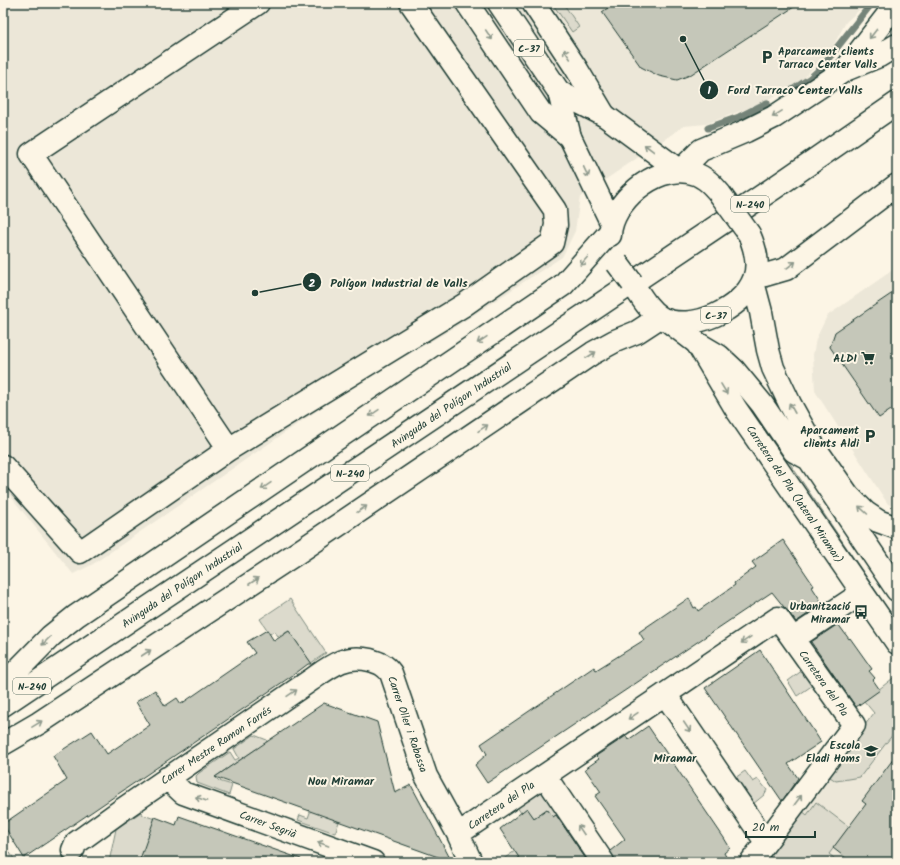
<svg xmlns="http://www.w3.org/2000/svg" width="900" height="865" font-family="Kalam,sans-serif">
  <rect width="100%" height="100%" fill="#fcf5e5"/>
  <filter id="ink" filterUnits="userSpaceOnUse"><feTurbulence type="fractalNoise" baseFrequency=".025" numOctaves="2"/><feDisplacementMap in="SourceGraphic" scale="8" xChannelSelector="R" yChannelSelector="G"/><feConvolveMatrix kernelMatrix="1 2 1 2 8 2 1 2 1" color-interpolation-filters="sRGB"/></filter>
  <g filter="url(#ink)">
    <path fill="#ece7d8" d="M3 3H867L846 22 832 48 799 83 759 104 706 124 684 126 580 197 575 231 562 257 452 329 347 390 93 564 73 574 3 487Z
      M897 267V506L894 507 888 504 884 498 815 391 813 355 816 339 827 316Z
      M897 683V862H761L874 713Z"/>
    <path fill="#dcdacc" stroke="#7e8c80" d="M552 3H563L579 27 572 32Z
      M758 416 892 615V617L756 419Z
      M290 599 326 653 311 663 289 631 278 636 274 631 270 634 260 619Z
      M803 670 813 685 797 696 788 681Z
      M897 675V729L860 777 836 781 827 775 874 713 864 701Z
      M254 735 267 740 263 751 256 749 215 777 219 781 232 785 229 795 197 783 196 776 199 773 230 752 235 760 239 758 234 749Z
      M328 762 340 800 333 820 339 822 335 833 298 820 300 815 308 818Z
      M745 771 753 782 758 779 767 790 764 795 753 804 735 778Z
      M544 789 561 812 553 817 547 809 534 818 527 809 521 813 517 807Z
      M816 802 849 827 829 854 839 862H761L801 810 807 815Z
      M141 812 143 815 155 819 142 862H109L116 829Z
      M3 842 16 862H3Z
      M515 851 522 862H499Z"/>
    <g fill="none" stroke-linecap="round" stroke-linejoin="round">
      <path stroke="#758479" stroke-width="7" d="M788 93 809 79 820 69 872 3
        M708 128 739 117 767 103"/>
    </g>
    <path fill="#c5c7b9" stroke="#1f3d34" d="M615 3H800L690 75 677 80 659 76 641 67 602 12Z
      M897 290V406L879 418 830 347 835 332Z
      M783 540 814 586 812 587 823 604 796 622 772 592 487 783 475 765 487 754 481 744 594 667 596 670 644 640 639 632 689 598 694 608 696 607 698 611 735 585 734 583 756 567 752 562Z
      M838 624 849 639 850 638 872 669 869 671 875 678 873 680 880 690 856 707 811 642Z
      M267 630 274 641 289 631 312 664H308L296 673 24 858 3 824 67 780 53 756 92 731 107 754 150 725 136 702 155 690 165 706 177 698 181 704 255 653 247 642Z
      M760 650 821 742 788 764 798 778 782 801 705 688Z
      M324 703 377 722 395 793 411 785 452 862 215 777Z
      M648 726 724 838 730 848 724 853 729 862H615L610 851 625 839 595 796 601 792 585 769 599 759 596 756 626 736 628 740Z
      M897 754V862H851L833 848 866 804 862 801Z
      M527 808 534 818 547 809 553 817 556 815 588 862H522L500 829Z
      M179 816 301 859 300 862H139L155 817 176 825Z"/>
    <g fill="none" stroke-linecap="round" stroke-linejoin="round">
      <defs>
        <path id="minor" d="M467 3 541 113 570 137
          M533 3 576 68 604 115
          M697 343 736 409 897 643
          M229 449 31 154 258 3
          M3 466 80 552 229 449 464 305 552 243 556 225 555 210 411 3
          M793 639 862 593
          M665 694 766 842
          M545 776 603 862
          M167 778 183 793 373 862
          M458 834 778 618 854 725 751 862
          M73 850 76 843 123 809 311 680C331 666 345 654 370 660 380 663 385 665 391 673L426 776 458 834 471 862"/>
        <path id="major" d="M499 3 559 92 570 137 612 224
          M846 69 897 3
          M559 92 604 115 680 171
          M680 171 701 150 746 131 774 117 845 70 879 56 897 45
          M610 235C611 203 655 165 688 172 702 174 711 183 720 194
          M755 278 786 269 897 185
          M753 282 761 312 768 350 773 368 790 404 811 442 848 495 866 513 878 521 897 528
          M632 283C640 295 648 310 661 318 691 333 743 309 754 279 760 264 755 248 749 234
          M667 320 697 343 719 356 734 370 762 404 794 451 809 459 897 590
          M3 685 51 636 76 616 563 285 610 232
          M3 705 774 188 897 103
          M3 744 39 723 297 553 593 353 615 341 637 332 660 317"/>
      </defs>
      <use href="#minor" stroke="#1f3d34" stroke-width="25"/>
      <use href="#major" stroke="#1f3d34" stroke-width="25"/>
      <use href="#minor" stroke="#fcf5e5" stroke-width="22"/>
      <use href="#major" stroke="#fcf5e5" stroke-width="22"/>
      <defs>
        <path id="major-bridge" d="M720 194 749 234
          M617 263 632 283"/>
      </defs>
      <use href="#major-bridge" stroke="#1f3d34" stroke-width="25" stroke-linecap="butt"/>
      <use href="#major-bridge" stroke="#fcf5e5" stroke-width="22"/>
    </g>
    <defs><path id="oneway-shaft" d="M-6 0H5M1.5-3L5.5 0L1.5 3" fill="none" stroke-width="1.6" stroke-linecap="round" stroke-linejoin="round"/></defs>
    <g stroke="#8e998c">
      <use href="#oneway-shaft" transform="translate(873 34) rotate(128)"/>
      <use href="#oneway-shaft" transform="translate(489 35) rotate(56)"/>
      <use href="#oneway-shaft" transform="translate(567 54) rotate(-124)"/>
      <use href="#oneway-shaft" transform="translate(777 114) rotate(149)"/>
      <use href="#oneway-shaft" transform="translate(649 148) rotate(-143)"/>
      <use href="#oneway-shaft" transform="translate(586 172) rotate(65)"/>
      <use href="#oneway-shaft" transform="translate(584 261) rotate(132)"/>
      <use href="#oneway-shaft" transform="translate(791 265) rotate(-37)"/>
      <use href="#oneway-shaft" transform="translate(482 340) rotate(146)"/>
      <use href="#oneway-shaft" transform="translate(591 355) rotate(-33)"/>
      <use href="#oneway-shaft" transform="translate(724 389) rotate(59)"/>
      <use href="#oneway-shaft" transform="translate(792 408) rotate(-119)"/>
      <use href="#oneway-shaft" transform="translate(374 413) rotate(146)"/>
      <use href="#oneway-shaft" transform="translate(483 428) rotate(-34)"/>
      <use href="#oneway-shaft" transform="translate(266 486) rotate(146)"/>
      <use href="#oneway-shaft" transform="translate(362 509) rotate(-34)"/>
      <use href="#oneway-shaft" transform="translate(863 510) rotate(-138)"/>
      <use href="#oneway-shaft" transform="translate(254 581) rotate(-33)"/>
      <use href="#oneway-shaft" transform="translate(746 640) rotate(146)"/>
      <use href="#oneway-shaft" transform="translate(46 641) rotate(135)"/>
      <use href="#oneway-shaft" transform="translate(146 653) rotate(-33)"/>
      <use href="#oneway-shaft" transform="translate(292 693) rotate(-34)"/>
      <use href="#oneway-shaft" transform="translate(633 716) rotate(146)"/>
      <use href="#oneway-shaft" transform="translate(37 724) rotate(-31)"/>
      <use href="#oneway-shaft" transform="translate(687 727) rotate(56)"/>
      <use href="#oneway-shaft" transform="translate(201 799) rotate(-160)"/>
      <use href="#oneway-shaft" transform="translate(798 800) rotate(-53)"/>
      <use href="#oneway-shaft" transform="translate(581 830) rotate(-124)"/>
      <use href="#oneway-shaft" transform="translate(323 844) rotate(-160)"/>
    </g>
  </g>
  <defs>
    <symbol id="parking-bare" viewBox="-9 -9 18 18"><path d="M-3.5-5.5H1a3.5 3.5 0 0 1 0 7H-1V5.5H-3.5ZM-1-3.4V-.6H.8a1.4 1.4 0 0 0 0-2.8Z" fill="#1f3d34" stroke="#fcf5e5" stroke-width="2.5" paint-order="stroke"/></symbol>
    <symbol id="supermarket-bare" viewBox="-9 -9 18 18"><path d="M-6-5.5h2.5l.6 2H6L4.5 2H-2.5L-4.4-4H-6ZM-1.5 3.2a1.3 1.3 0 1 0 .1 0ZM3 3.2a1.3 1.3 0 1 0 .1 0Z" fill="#1f3d34" stroke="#fcf5e5" stroke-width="2.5" paint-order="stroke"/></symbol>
    <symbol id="bus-bare" viewBox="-9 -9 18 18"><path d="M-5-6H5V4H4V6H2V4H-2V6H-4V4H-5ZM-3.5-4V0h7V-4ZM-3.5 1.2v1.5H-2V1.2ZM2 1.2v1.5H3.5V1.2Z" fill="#1f3d34" stroke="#fcf5e5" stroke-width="2.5" paint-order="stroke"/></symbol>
    <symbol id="school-bare" viewBox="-9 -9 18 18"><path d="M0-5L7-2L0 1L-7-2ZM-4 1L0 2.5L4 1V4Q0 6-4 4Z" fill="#1f3d34" stroke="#fcf5e5" stroke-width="2.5" paint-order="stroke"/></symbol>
  </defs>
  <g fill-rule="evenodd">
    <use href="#parking-bare" x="757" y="47" width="20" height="20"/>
    <use href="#supermarket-bare" x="858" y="348" width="20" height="20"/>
    <use href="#parking-bare" x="860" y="426" width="20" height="20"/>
    <use href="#bus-bare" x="851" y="602" width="20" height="20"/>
    <use href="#school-bare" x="861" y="741" width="20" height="20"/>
  </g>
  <g text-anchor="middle" stroke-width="4" stroke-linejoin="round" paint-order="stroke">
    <g fill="#fcf5e5" stroke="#617469" stroke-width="1">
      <rect x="514" y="40" width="30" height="16" rx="3"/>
      <rect x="731" y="196" width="38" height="16" rx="3"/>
      <rect x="701" y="307" width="30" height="16" rx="3"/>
      <rect x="331" y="465" width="38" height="16" rx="3"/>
      <rect x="13" y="678" width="38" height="16" rx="3"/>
    </g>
    <g font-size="10" font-weight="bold" fill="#1f3d34">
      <text x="529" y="52">C-37</text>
      <text x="750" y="208">N-240</text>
      <text x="716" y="319">C-37</text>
      <text x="350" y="477">N-240</text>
      <text x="32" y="690">N-240</text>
    </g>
    <g font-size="11" font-weight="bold" fill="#1f3d34" stroke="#fcf5e5" text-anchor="end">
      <text x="778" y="55" text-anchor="start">Aparcament clients<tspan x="778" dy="13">Tarraco Center Valls</tspan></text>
      <text x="857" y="362">ALDI</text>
      <text x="859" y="434">Aparcament<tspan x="859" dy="13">clients Aldi</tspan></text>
      <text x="850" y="610">Urbanització<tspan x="850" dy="13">Miramar</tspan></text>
      <text x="860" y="749">Escola<tspan x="860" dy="13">Eladi Homs</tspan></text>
    </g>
    <g font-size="11" fill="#1f3d34" stroke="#fcf5e5">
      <text transform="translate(451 405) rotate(-34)" y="4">Avinguda del Polígon Industrial</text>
      <text transform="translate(795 494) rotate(56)" y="4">Carretera del Pla (lateral Miramar)</text>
      <text transform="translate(182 585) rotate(-34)" y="4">Avinguda del Polígon Industrial</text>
      <text transform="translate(824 683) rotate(55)" y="4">Carretera del Pla</text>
      <text transform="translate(408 724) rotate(71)" y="4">Carrer Oller i Rabassa</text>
      <text transform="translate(216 745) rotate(-34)" y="4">Carrer Mestre Ramon Farrés</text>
      <text transform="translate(501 805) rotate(-34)" y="4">Carretera del Pla</text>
      <text transform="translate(268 824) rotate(20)" y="4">Carrer Segrià</text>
    </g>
    <g font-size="12" font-weight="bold" fill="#1f3d34" stroke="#fcf5e5">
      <text x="675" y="762">Miramar</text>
      <text x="341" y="785">Nou Miramar</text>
    </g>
  </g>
  <path fill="none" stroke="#1f3d34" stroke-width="1.5" d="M683 39L709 90M255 293L312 282"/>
  <g fill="#1f3d34" stroke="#fcf5e5" stroke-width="1.5">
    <circle cx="683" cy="39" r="4"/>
    <circle cx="255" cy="293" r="4"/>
    <circle cx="709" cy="90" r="10"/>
    <circle cx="312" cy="282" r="10"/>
  </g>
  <g font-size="12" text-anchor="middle" font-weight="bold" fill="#fff">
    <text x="709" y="94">1</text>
    <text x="312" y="287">2</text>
  </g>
  <g font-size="12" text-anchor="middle" font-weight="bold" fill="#1f3d34" stroke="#fcf5e5" stroke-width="4" stroke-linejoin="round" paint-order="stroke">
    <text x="795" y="94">Ford Tarraco Center Valls</text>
    <text x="399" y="287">Polígon Industrial de Valls</text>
  </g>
  <rect width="900" height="865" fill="none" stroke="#fcf5e5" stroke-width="16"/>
  <rect x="8" y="8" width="884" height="849" fill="none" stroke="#1f3d34" stroke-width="1.5" filter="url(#ink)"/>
  <path d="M746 831v6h69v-6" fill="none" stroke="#1f3d34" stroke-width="2"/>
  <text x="752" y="831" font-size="12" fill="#1f3d34" stroke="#fcf5e5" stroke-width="3" paint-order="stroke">20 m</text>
</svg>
